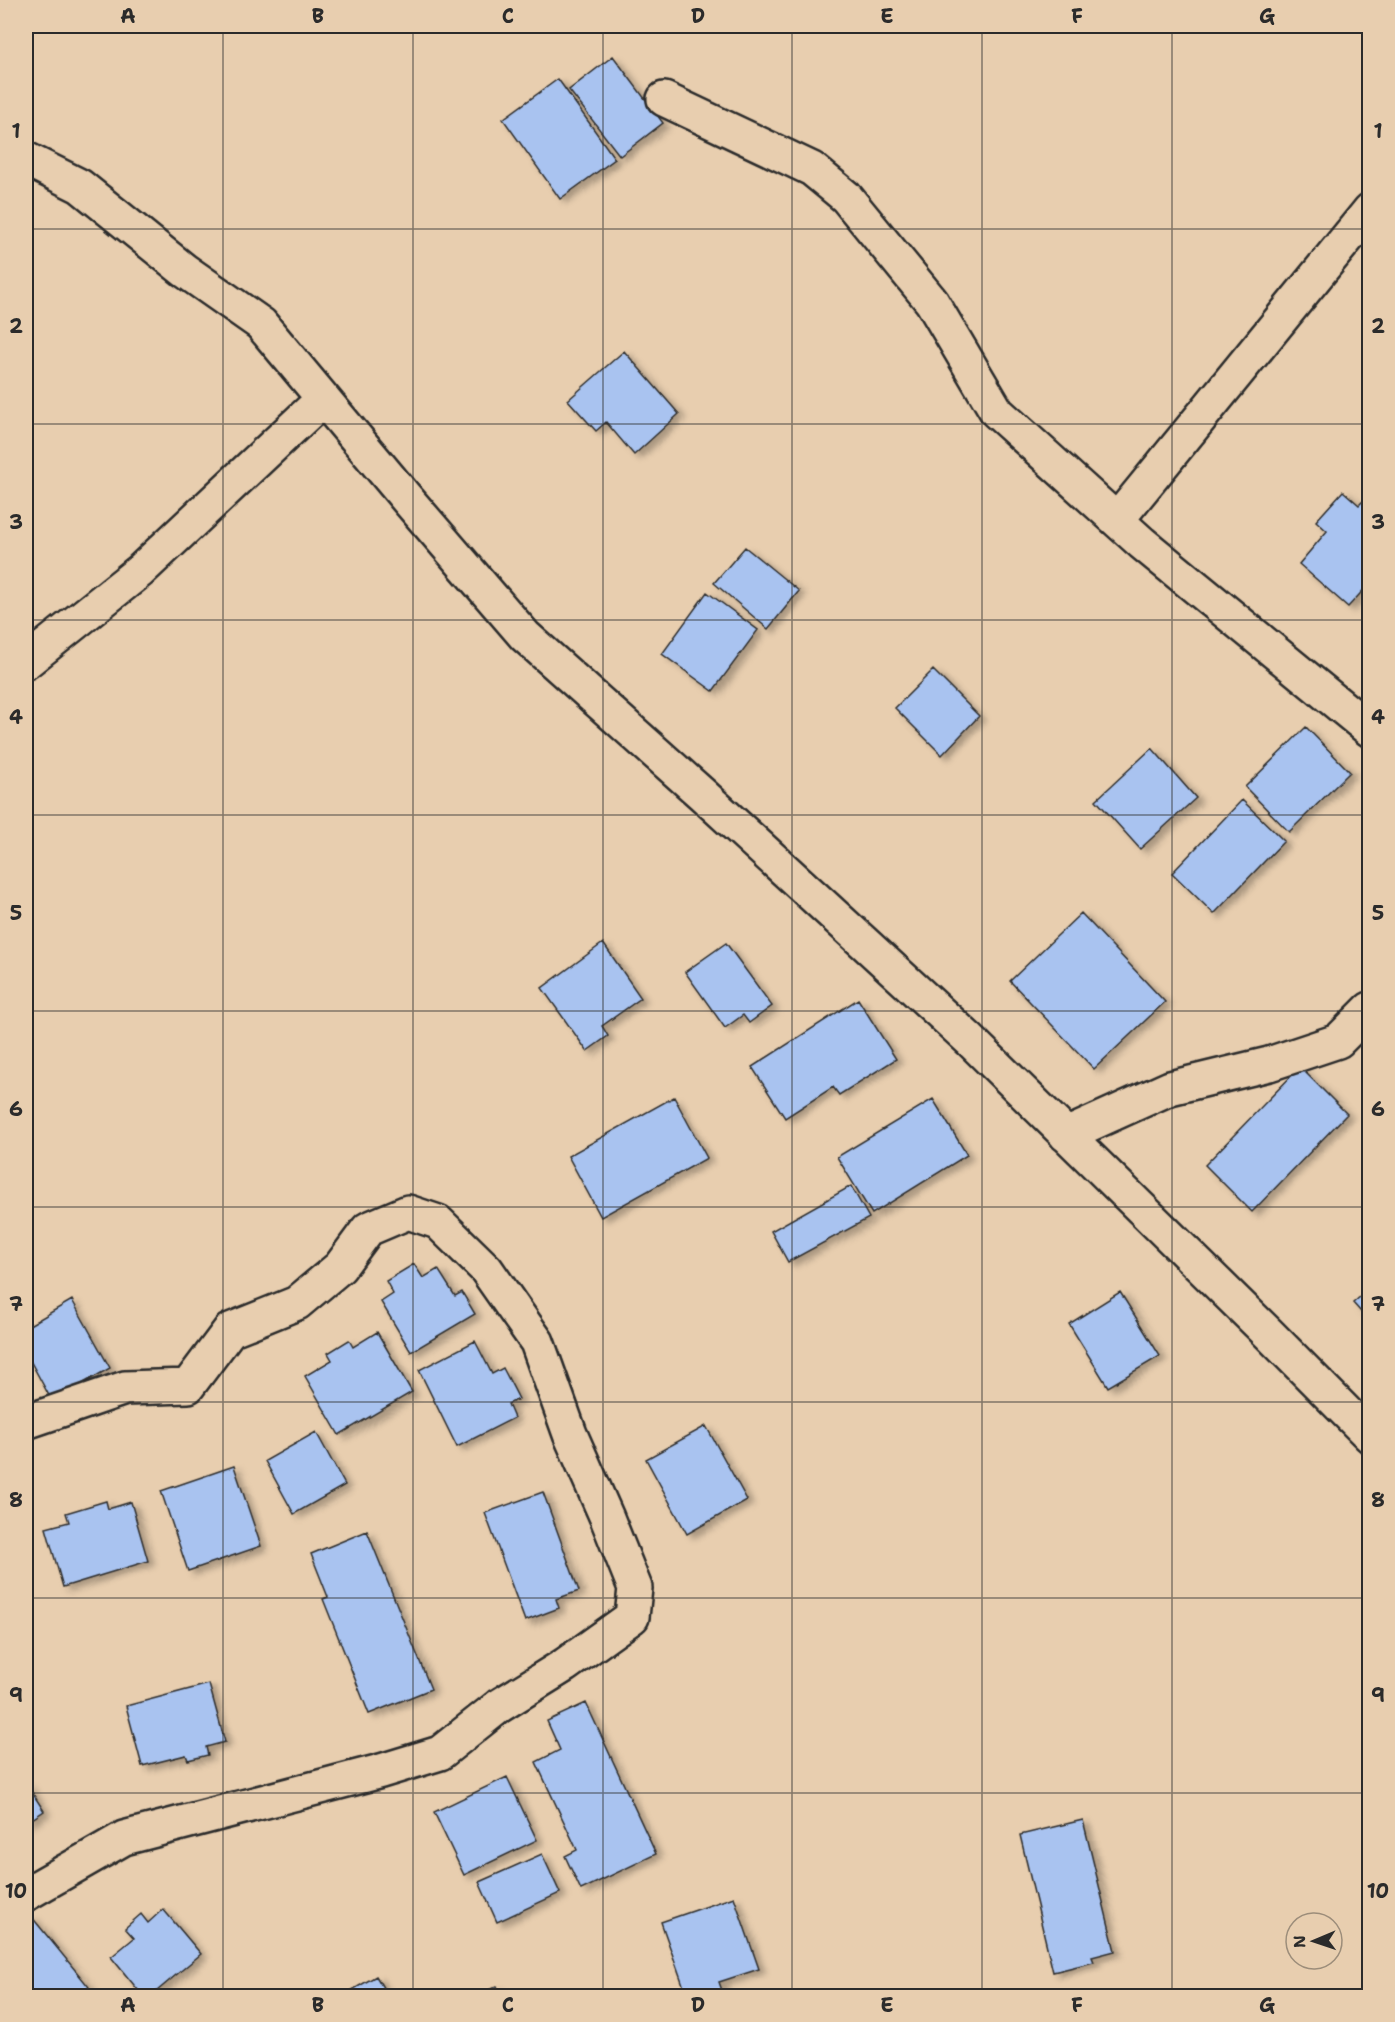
<svg xmlns="http://www.w3.org/2000/svg" width="1395" height="2022" font-family="'Shantell Sans',sans-serif">
  <defs>
    <filter id="shadow"><feDropShadow dx="6" dy="4" stdDeviation="3" flood-color="#0004"/></filter>
  </defs>
  <rect width="100%" height="100%" fill="#e8ceaf"/>
  <filter id="ink" filterUnits="userSpaceOnUse"><feTurbulence type="fractalNoise" baseFrequency=".0167" numOctaves="2"/><feDisplacementMap in="SourceGraphic" scale="12" xChannelSelector="R" yChannelSelector="G"/><feConvolveMatrix kernelMatrix="1 2 1 2 8 2 1 2 1" color-interpolation-filters="sRGB"/></filter>
  <g filter="url(#ink)">
    <path fill="#a9c3f0" stroke="#2b2b2b" stroke-width="1.5" filter="url(#shadow)" d="M613 56 663 123 620 156 569 90Z
      M558 79 615 159 560 199 503 119Z
      M624 351 679 414 634 455 606 422 596 431 568 400Z
      M1343 491 1359 505 1370 494V583L1348 607 1299 564 1327 531 1316 521Z
      M745 547 799 591 768 629 714 583Z
      M707 592 758 630 713 691 662 654Z
      M933 670 979 716 942 755 895 708Z
      M1306 727 1350 772 1289 832 1245 787Z
      M1152 748 1196 798 1140 849 1096 800Z
      M1242 800 1284 841 1214 914 1172 873Z
      M1081 913 1165 1002 1094 1069 1010 981Z
      M603 943 641 998 602 1026 608 1036 587 1051 542 988Z
      M726 943 772 1006 749 1023 743 1015 725 1028 685 972Z
      M858 999 896 1059 839 1095 833 1087 785 1118 752 1067Z
      M1300 1067 1347 1114 1252 1212 1205 1165Z
      M674 1097 707 1158 601 1217 568 1156Z
      M933 1099 967 1155 872 1214 837 1157Z
      M851 1186 869 1218 788 1262 771 1231Z
      M414 1264 423 1278 438 1269 455 1296 462 1292 475 1314 411 1352 381 1302 393 1294 386 1281Z
      M1370 1288V1322L1353 1303Z
      M1120 1292 1160 1356 1108 1387 1069 1324Z
      M72 1300 110 1368 52 1401 26 1353V1327Z
      M377 1332 412 1392 339 1435 305 1376 332 1360 328 1353 349 1340 353 1347Z
      M475 1341 492 1374 503 1368 519 1399 508 1404 514 1418 457 1447 419 1370Z
      M706 1426 747 1500 687 1534 646 1459Z
      M316 1432 345 1485 294 1514 265 1461Z
      M234 1466 261 1546 188 1571 161 1491Z
      M543 1492 579 1591 556 1599 559 1608 525 1621 485 1513Z
      M106 1501 108 1509 131 1502 148 1561 63 1587 46 1528 69 1522 66 1513Z
      M367 1531 431 1689 369 1714 323 1599 328 1597 311 1554Z
      M209 1684 225 1742 206 1747 208 1755 188 1760 186 1755 142 1766 126 1706Z
      M586 1703 656 1854 581 1890 565 1856 577 1850 536 1762 560 1750 547 1721Z
      M507 1777 537 1840 464 1875 434 1812Z
      M26 1783 44 1811 26 1823Z
      M1083 1820 1115 1951 1092 1957 1094 1962 1053 1972 1020 1835Z
      M542 1854 560 1893 497 1922 479 1882Z
      M734 1897 759 1969 719 1982 724 1996H687L661 1922Z
      M163 1909 201 1954 151 1996H143L111 1957 134 1938 125 1928 141 1914 148 1923Z
      M31 1916 89 1987 77 1996H26V1921Z
      M376 1976 388 1996H342Z
      M497 1986 502 1996H476Z"/>
    <g fill="none" stroke-linecap="round" stroke-linejoin="round">
      <defs>
        <path id="minor" d="M664 99 812 169 846 197 932 302 997 412 1142 543 1370 730
          M26 159 80 186 184 270 261 324 407 499 525 636 702 794 970 1040 1268 1333 1370 1436
          M1117 520 1370 210
          M26 662 140 571 323 399
          M1066 1135 1170 1088 1269 1064 1338 1041 1370 1009
          M26 1422 125 1388 188 1386 230 1330 297 1303 340 1267 368 1229 408 1212 438 1222 486 1269 537 1342 570 1434 607 1518 635 1588 632 1617 565 1665 499 1706 440 1753 381 1771 124 1838 26 1894"/>
      </defs>
      <use href="#minor" stroke="#2b2b2b" stroke-width="38"/>
      <use href="#minor" stroke="#e8ceaf" stroke-width="33"/>
    </g>
  </g>
  <path fill="none" stroke="#2b2b2b" stroke-width="1.5" stroke-opacity="0.55" d="M223 26V1996M413 26V1996M603 26V1996M792 26V1996M982 26V1996M1172 26V1996M26 229H1370M26 424H1370M26 620H1370M26 815H1370M26 1011H1370M26 1207H1370M26 1402H1370M26 1598H1370M26 1793H1370"/>
  <rect width="1395" height="2022" fill="none" stroke="#e8ceaf" stroke-width="66"/>
  <g transform="translate(1314 1941) rotate(268)"><circle r="28" fill="#e8ceaf" stroke="#9c8d7a" stroke-width="1.5"/>
  <path d="M0-4.5L10 22L0 15L-10 22Z" fill="#2b2b2b"/>
  <text y="-9" font-size="16" font-weight="bold" text-anchor="middle" fill="#2b2b2b">N</text>
  </g>
  <rect x="33" y="33" width="1329" height="1956" fill="none" stroke="#2b2b2b" stroke-width="2"/>
  <g font-size="20" text-anchor="middle" font-weight="bold" fill="#2b2b2b">
    <text x="128" y="23">A</text>
    <text x="318" y="23">B</text>
    <text x="508" y="23">C</text>
    <text x="698" y="23">D</text>
    <text x="887" y="23">E</text>
    <text x="1077" y="23">F</text>
    <text x="1267" y="23">G</text>
    <text x="16" y="138">1</text>
    <text x="1378" y="138">1</text>
    <text x="16" y="333">2</text>
    <text x="1378" y="333">2</text>
    <text x="16" y="529">3</text>
    <text x="1378" y="529">3</text>
    <text x="16" y="724">4</text>
    <text x="1378" y="724">4</text>
    <text x="16" y="920">5</text>
    <text x="1378" y="920">5</text>
    <text x="16" y="1116">6</text>
    <text x="1378" y="1116">6</text>
    <text x="16" y="1311">7</text>
    <text x="1378" y="1311">7</text>
    <text x="16" y="1507">8</text>
    <text x="1378" y="1507">8</text>
    <text x="16" y="1702">9</text>
    <text x="1378" y="1702">9</text>
    <text x="16" y="1898">10</text>
    <text x="1378" y="1898">10</text>
    <text x="128" y="2012">A</text>
    <text x="318" y="2012">B</text>
    <text x="508" y="2012">C</text>
    <text x="698" y="2012">D</text>
    <text x="887" y="2012">E</text>
    <text x="1077" y="2012">F</text>
    <text x="1267" y="2012">G</text>
  </g>
</svg>
